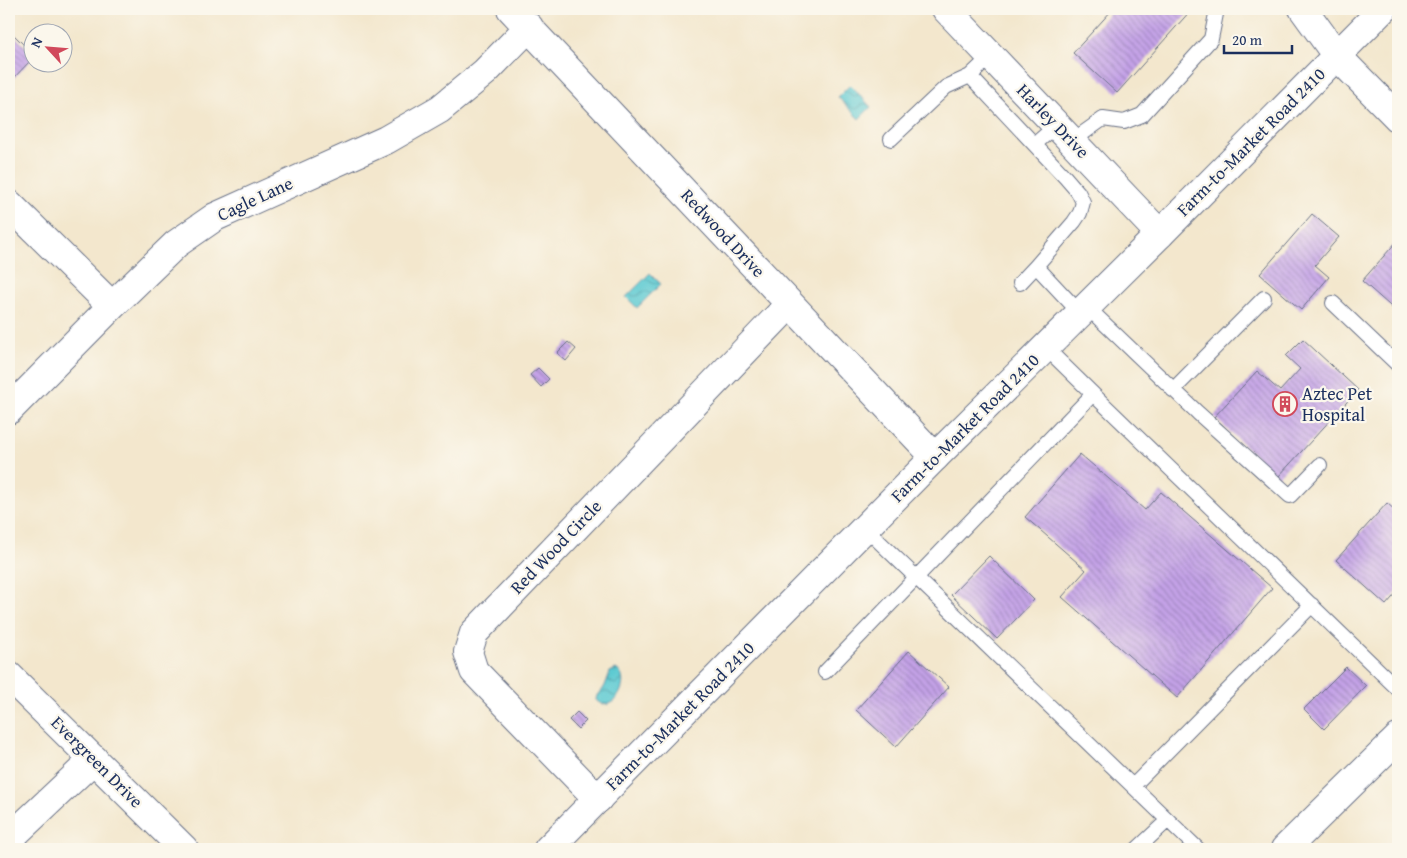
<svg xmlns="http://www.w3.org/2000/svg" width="1407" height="858" font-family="'Gentium Book Plus',serif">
  <defs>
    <pattern id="water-waves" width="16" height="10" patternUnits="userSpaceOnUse" patternTransform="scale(1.25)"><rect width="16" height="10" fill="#5dcad2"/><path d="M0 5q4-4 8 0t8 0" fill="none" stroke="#4ca4ae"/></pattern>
    <pattern id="building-back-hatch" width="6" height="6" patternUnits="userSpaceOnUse" patternTransform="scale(1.25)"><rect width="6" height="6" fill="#c4a2e7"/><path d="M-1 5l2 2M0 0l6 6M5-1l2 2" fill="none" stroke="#9e84be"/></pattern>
  </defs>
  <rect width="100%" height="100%" fill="#fbf7ec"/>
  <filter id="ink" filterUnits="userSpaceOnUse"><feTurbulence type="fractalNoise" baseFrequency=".02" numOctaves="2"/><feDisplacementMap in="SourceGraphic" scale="10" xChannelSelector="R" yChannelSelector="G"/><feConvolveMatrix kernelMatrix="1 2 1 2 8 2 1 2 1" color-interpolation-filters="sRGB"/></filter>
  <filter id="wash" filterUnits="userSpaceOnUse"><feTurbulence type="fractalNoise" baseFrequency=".0096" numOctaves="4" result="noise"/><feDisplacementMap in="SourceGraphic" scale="20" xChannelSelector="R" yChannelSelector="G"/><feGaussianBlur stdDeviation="1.12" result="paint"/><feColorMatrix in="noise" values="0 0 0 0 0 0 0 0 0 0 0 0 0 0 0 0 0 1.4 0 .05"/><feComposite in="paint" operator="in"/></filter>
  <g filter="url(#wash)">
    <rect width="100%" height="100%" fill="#f3e7cd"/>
    <path fill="url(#water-waves)" stroke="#3c7c98" d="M850 85 871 107 859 119 838 97Z
      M650 273 661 284 637 308 626 297Z
      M616 669C634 680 612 717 596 700 597 692 599 694 603 689 606 685 608 677 610 672Z"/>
    <g id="blocks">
      <path fill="url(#building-back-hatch)" d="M1113 9H1192L1117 93 1073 53Z
        M9 30 32 53V59L9 83Z
        M1312 214 1339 237 1315 265 1329 277 1301 310 1260 274Z
        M1398 240V313L1362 281Z
        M1303 339 1358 390 1278 477 1214 417 1257 371 1280 391 1300 369 1286 356Z
        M568 342 576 349 566 361 557 353Z
        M538 368 549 379 541 387 530 375Z
        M1080 454 1145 510 1161 492 1272 588 1177 698 1062 597 1086 570 1025 517Z
        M1387 503 1398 513V591L1386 605 1336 560Z
        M989 556 1034 600 997 639 951 595Z
        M909 651 949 687 896 747 856 710Z
        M1346 667 1366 686 1324 729 1304 709Z
        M577 712 586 721 578 729 569 720Z"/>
    </g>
  </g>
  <g filter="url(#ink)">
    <use href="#blocks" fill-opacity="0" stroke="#676f85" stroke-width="1"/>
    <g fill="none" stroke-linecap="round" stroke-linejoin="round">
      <defs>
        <path id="lane" d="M991 56 970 76 1065 177 1078 192 1083 202 1080 213 1074 222 1036 266 1080 313
          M891 139 946 87 970 76
          M1072 141 1103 119 1124 122 1142 115 1211 39 1217 9
          M1035 144 1057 125
          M1020 283 1036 266
          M1333 303 1398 365
          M1087 307 1198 413 1290 496 1320 465
          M1173 390 1264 298
          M1093 394 1398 689
          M865 528 1198 849
          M825 672 1093 394 1046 348
          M1133 786 1312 605
          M1137 849 1168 820"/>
        <path id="street" d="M511 9 935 457
          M946 9 1160 234
          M9 204 112 306
          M9 410 112 306 176 244 215 217 386 140 440 109 485 72 529 27
          M9 676 184 849
          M598 799 474 671 468 652 474 633 790 304
          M9 839 94 759"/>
        <path id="secondary" d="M1303 9 1337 56 1398 118
          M548 849 935 457 1160 234 1383 9
          M1285 849 1398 738"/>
        <path id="highway" d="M1390 746 1398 742"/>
      </defs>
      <use href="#lane" stroke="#676f85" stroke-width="16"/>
      <use href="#street" stroke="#676f85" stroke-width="30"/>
      <use href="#secondary" stroke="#676f85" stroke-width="30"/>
      <use href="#highway" stroke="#676f85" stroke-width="30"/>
      <use href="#lane" stroke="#fff" stroke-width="14"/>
      <use href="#street" stroke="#fff" stroke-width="28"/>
      <use href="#secondary" stroke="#fff" stroke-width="28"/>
      <use href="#highway" stroke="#fff" stroke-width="28"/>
    </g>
  </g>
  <defs>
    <symbol id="building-ring" viewBox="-11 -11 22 22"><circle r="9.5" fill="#fbf7ec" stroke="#d1495b" stroke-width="1.5"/><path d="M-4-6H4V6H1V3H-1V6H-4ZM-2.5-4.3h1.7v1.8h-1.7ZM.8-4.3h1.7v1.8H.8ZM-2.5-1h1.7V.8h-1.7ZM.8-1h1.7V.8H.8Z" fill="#d1495b"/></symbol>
  </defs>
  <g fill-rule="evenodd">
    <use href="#building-ring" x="1271" y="390" width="28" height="28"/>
  </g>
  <g text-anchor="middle" stroke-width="4.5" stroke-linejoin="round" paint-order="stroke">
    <g font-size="18" fill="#1b2f5e" stroke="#fbf7ec">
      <text transform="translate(1053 121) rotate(46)" y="6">Harley Drive</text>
      <text transform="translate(1251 142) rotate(-45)" y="6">Farm-to-Market Road 2410</text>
      <text transform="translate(255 199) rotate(-25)" y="6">Cagle Lane</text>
      <text transform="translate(723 233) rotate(47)" y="6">Redwood Drive</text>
      <text transform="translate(965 428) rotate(-45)" y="6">Farm-to-Market Road 2410</text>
      <text transform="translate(556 547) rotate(-46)" y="6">Red Wood Circle</text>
      <text transform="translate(680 716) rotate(-45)" y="6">Farm-to-Market Road 2410</text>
      <text transform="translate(97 762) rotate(45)" y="6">Evergreen Drive</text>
    </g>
    <g font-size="18" fill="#1b2f5e" stroke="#fbf7ec" text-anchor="start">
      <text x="1302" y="400">Aztec Pet<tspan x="1302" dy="21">Hospital</tspan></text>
    </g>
  </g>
  <rect width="1407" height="858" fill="none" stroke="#fbf7ec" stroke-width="30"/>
  <g transform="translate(48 48) rotate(296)"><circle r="24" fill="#fbf7ec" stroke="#a1a7b3"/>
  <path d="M0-4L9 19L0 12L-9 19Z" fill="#d1495b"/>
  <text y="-8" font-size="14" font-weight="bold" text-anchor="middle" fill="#1b2f5e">N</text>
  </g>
  <path d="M1224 45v8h68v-8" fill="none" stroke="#1b2f5e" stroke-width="2.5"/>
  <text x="1232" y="45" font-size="15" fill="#1b2f5e" stroke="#fbf7ec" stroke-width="4" paint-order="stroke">20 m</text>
</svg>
